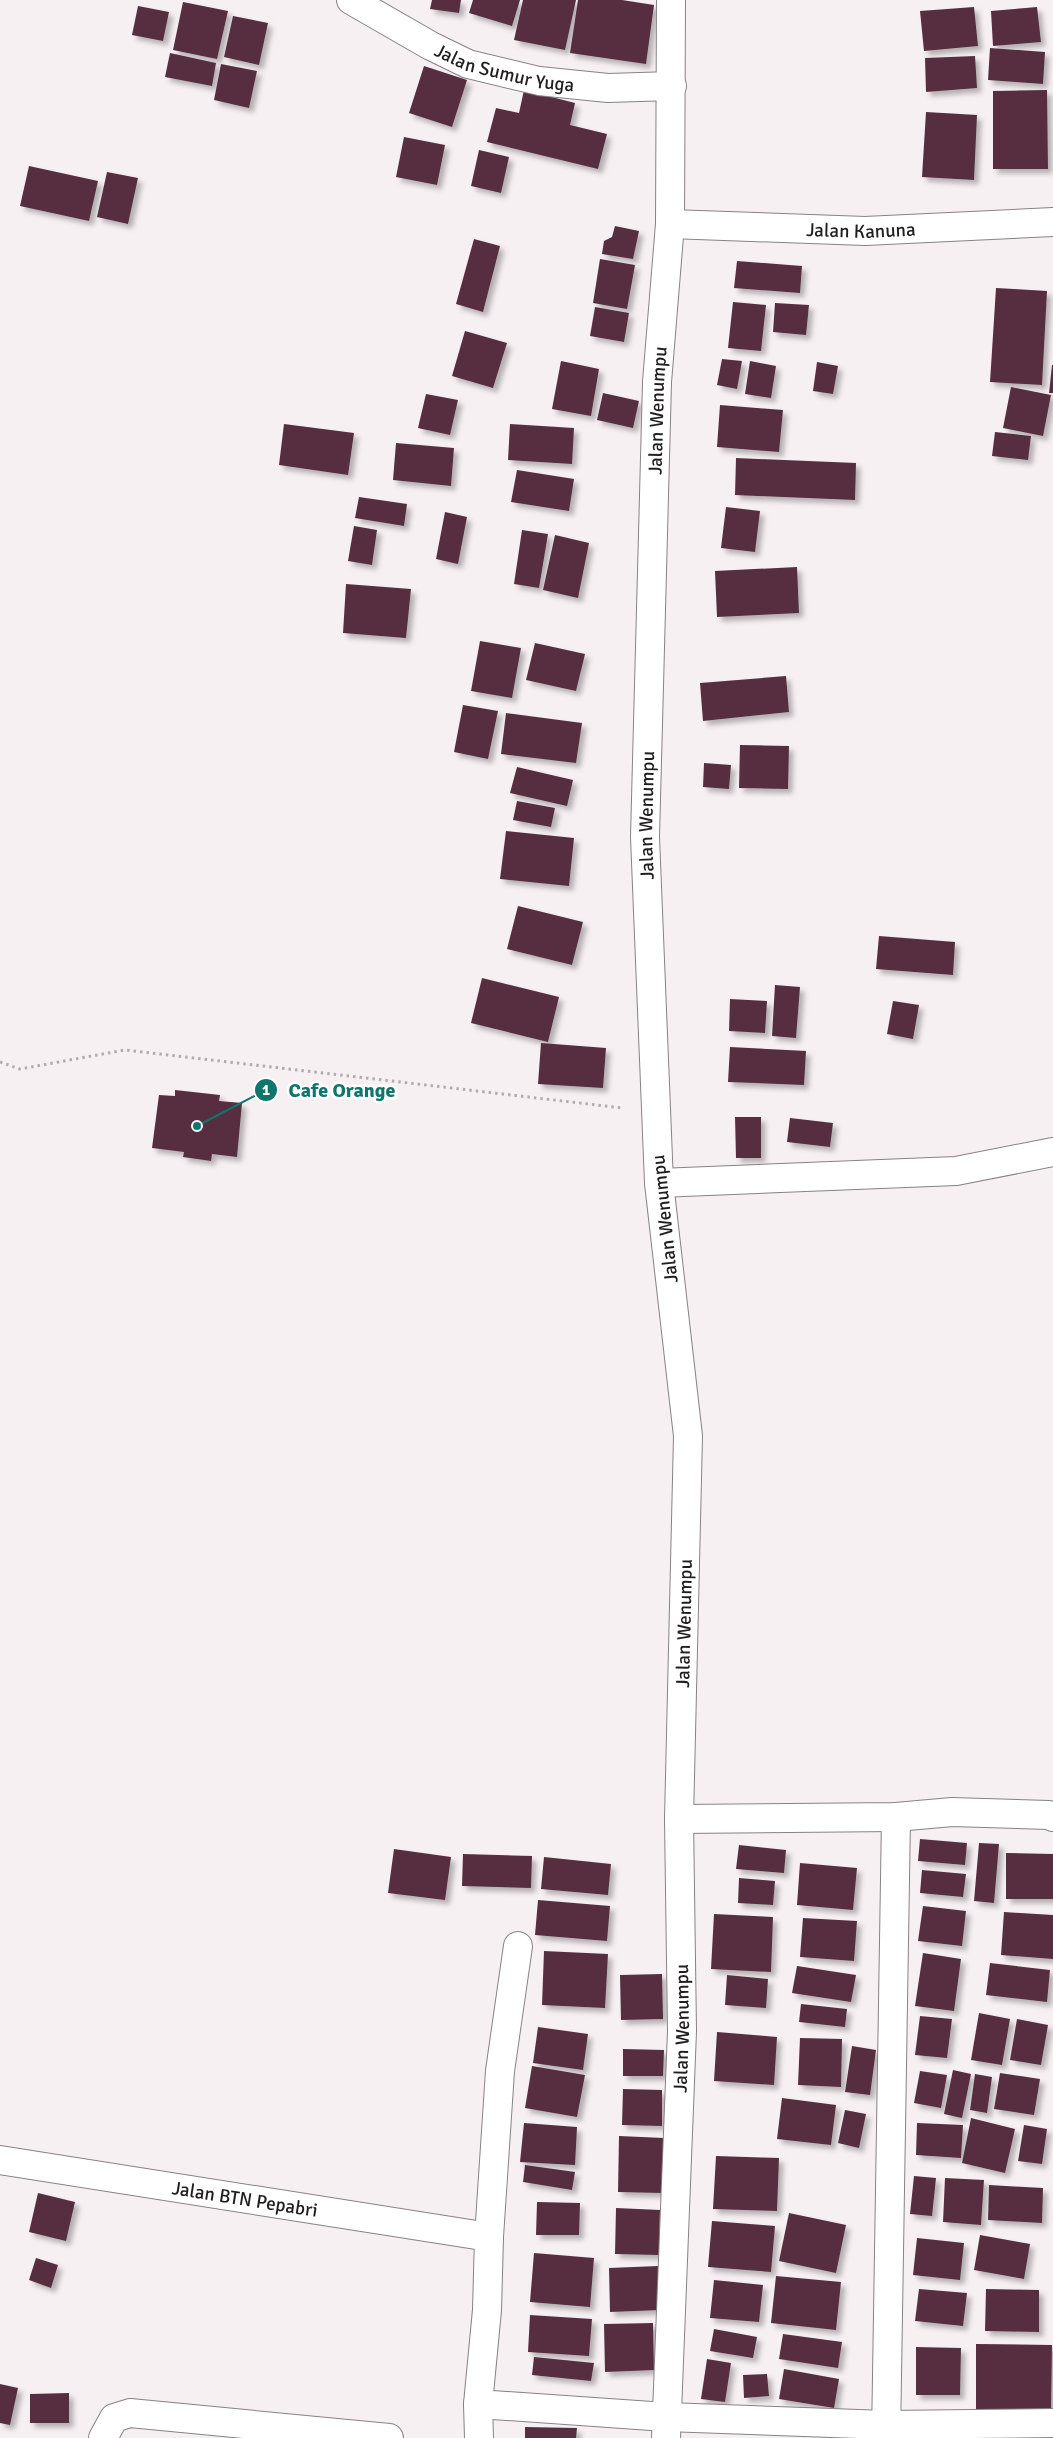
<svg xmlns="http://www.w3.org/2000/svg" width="1053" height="2438" font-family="Signika,sans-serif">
  <defs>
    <filter id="shadow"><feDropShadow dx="4.5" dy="4.5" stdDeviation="2.5" flood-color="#0004"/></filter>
  </defs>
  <rect width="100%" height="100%" fill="#f6f0f2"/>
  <path fill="#572f41" filter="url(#shadow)" d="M432 0H461L459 13 430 9Z
    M473 0H520L512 26 469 13Z
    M523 0H576L565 50 514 40Z
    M578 0H622L654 5 646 64 570 53Z
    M183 2 228 11 217 59 173 50Z
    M138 6 169 12 163 41 132 35Z
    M974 7 978 46 924 51 920 11Z
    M1037 7 1041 42 993 46 991 11Z
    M233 16 268 23 259 65 224 57Z
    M990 48 1045 52 1043 84 988 80Z
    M170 53 216 63 212 86 165 77Z
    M975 56 977 88 926 92 925 58Z
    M221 64 257 71 249 108 214 100Z
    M424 66 467 80 452 127 409 113Z
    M524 90 575 103 570 125 607 134 598 169 487 142 496 108 519 113Z
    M1047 90 1048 169H993V91Z
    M926 112 977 115 974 180 922 177Z
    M404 137 445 145 437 185 396 177Z
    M479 150 509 157 501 193 471 186Z
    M29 166 98 181 89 221 20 206Z
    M107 172 138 178 128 224 97 217Z
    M615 226 639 231 633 259 602 254 604 241 612 237Z
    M474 239 500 246 483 312 456 304Z
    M600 259 635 265 627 309 593 303Z
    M737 261 802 266 800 293 734 288Z
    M996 288 1047 291 1042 385 990 382Z
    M733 302 766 305 761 351 728 348Z
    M775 303 809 305 806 335 773 332Z
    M595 307 629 313 624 342 590 336Z
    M465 331 507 343 493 388 452 376Z
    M722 359 742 361 737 389 717 385Z
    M561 361 599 369 591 416 552 409Z
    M750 361 776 366 771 398 745 394Z
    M817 362 838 366 833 394 813 391Z
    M1052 365H1053V393H1049Z
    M1011 387 1051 395 1043 436 1003 428Z
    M603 393 639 401 633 428 597 420Z
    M426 394 458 400 450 435 418 428Z
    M720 405 783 410 779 452 717 447Z
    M284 424 354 433 348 475 279 465Z
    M510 424 574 428 572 464 508 460Z
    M995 432 1031 436 1028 460 992 456Z
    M396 443 454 448 451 486 393 480Z
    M736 458 856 463 855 500 735 495Z
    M517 470 574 479 569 511 511 502Z
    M359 497 407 504 404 526 355 518Z
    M726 507 760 511 755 552 721 548Z
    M445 512 467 517 458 564 436 559Z
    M354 526 377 530 372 565 348 561Z
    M522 530 548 534 539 588 514 584Z
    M555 535 589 543 578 598 543 590Z
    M797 567 799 613 717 617 715 571Z
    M346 584 411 589 406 638 343 633Z
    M480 641 521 648 512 698 471 691Z
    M535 643 585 654 576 691 526 680Z
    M786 676 789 712 703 721 700 683Z
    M463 705 498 711 488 759 454 752Z
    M506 713 582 723 576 763 501 754Z
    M740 745 789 746 788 789 739 788Z
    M704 763 731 765 729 789 703 787Z
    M517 767 573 780 567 806 510 793Z
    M517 801 555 808 551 827 513 820Z
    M506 831 574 838 569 886 500 879Z
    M518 906 583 922 572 965 507 949Z
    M879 936 955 942 953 975 876 969Z
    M482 978 559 997 548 1042 471 1023Z
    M775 985 800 987 796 1038 772 1036Z
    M730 999 767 1001 765 1033 729 1031Z
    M893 1001 919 1005 913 1039 887 1034Z
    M541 1043 606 1048 603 1088 538 1084Z
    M730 1047 806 1051 804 1085 728 1082Z
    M175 1090 220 1095 219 1101 242 1103 237 1157 212 1154 211 1161 183 1157 184 1152 152 1148 159 1095 175 1096Z
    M735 1117H761V1158H736Z
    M790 1118 833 1123 830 1147 787 1142Z
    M920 1839 967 1843 965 1865 918 1861Z
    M979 1843 999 1844 994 1903 974 1901Z
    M739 1845 786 1850 784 1873 736 1869Z
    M394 1849 451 1857 445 1900 388 1893Z
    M1006 1853 1053 1854V1899H1006Z
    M463 1854 532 1856 531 1888 462 1886Z
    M544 1857 611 1864 608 1895 541 1889Z
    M800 1863 857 1868 853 1910 797 1905Z
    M922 1870 966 1874 963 1897 920 1893Z
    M739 1878 775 1881 773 1905 738 1903Z
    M538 1900 610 1906 607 1941 535 1935Z
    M923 1906 966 1911 962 1946 918 1941Z
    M1004 1912 1053 1915V1959L1001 1955Z
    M714 1914 773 1917 771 1972 711 1969Z
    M803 1918 857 1921 854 1961 800 1957Z
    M544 1951 608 1954 605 2008 542 2005Z
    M923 1953 961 1959 954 2011 915 2006Z
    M990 1963 1050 1970 1047 2002 986 1995Z
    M797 1966 856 1975 851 2002 792 1993Z
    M662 1974 663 2019 621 2020 620 1975Z
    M727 1975 768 1979 766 2008 725 2005Z
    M801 2004 847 2009 845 2027 799 2022Z
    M979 2013 1010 2019 1002 2065 971 2060Z
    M920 2016 952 2019 947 2058 915 2055Z
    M1017 2019 1048 2025 1041 2065 1010 2060Z
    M538 2027 588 2034 583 2070 533 2063Z
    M717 2032 777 2037 774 2085 714 2081Z
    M800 2038 842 2039 841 2087 798 2085Z
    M852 2046 876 2050 870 2095 845 2092Z
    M623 2049 664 2050 663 2076H623Z
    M532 2066 585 2075 577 2117 525 2108Z
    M953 2070 971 2074 962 2118 944 2114Z
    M920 2071 947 2075 941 2108 914 2103Z
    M1000 2073 1040 2079 1034 2115 994 2109Z
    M975 2074 992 2077 987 2113 970 2110Z
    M623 2089 662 2090V2126L622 2125Z
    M782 2098 836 2105 831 2145 777 2139Z
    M845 2110 866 2114 859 2148 838 2143Z
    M971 2118 1015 2129 1005 2173 962 2163Z
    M524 2123 577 2127 575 2165 520 2162Z
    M917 2123 963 2125 961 2158 916 2155Z
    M1024 2125 1047 2129 1042 2164 1018 2161Z
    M619 2136 664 2138 662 2193 618 2192Z
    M716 2156 779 2158 777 2211 713 2209Z
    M525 2165 575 2172 572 2190 523 2182Z
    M914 2176 936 2178 932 2216 910 2214Z
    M945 2178 984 2180 981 2225 943 2222Z
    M989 2185 1043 2188 1042 2223 988 2220Z
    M38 2193 75 2202 66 2241 29 2232Z
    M537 2202 580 2203 579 2235H536Z
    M616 2208 660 2210 659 2255 615 2254Z
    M789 2213 846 2225 836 2273 779 2261Z
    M712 2221 775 2226 771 2272 708 2267Z
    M980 2235 1030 2244 1024 2279 974 2270Z
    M917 2238 964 2243 960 2280 913 2275Z
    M534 2253 594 2258 590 2307 530 2302Z
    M36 2258 58 2265 51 2288 29 2280Z
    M658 2266 660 2310 610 2312 609 2268Z
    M776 2276 841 2282 836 2330 771 2323Z
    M714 2280 763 2285 759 2322 710 2318Z
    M919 2289 967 2293 963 2326 915 2321Z
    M986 2289 1039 2290V2332L985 2331Z
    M530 2315 592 2319 589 2356 528 2352Z
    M653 2323 654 2370 605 2372 604 2324Z
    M714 2329 757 2337 753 2358 710 2351Z
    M783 2334 842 2342 838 2368 779 2359Z
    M976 2344 1052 2345 1051 2411 976 2410Z
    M916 2347 961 2348 960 2395H916Z
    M534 2357 594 2363 591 2381 532 2375Z
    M707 2359 731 2363 725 2402 701 2399Z
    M784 2369 839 2379 834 2408 779 2399Z
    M767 2374 769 2396 744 2398 743 2375Z
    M0 2384 18 2388 10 2425 0 2423Z
    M69 2393V2423H30V2394Z
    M525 2427 577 2428 576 2438H525Z"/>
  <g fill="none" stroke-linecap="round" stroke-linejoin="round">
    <defs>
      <g id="minor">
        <path id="s1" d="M351 0 431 46 468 64 539 81 608 88 672 86"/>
        <path id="s2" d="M670 224 865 231 1053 222"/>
        <path d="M659 1183 956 1171 1053 1152"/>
        <path d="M679 1819 896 1817 952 1812 1049 1815 1053 1817"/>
        <path d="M518 1946 500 2071 489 2237 487 2310 478 2404 666 2417 886 2425 1053 2423"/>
        <path id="s3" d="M0 2160 489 2237"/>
        <path d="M478 2404 479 2438"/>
        <path d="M103 2438 114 2418 130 2413 389 2438"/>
        <path id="s4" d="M666 2438 682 2031 679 1819 688 1436 659 1183 645 837 657 382 670 224 671 0"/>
        <path d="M886 2438 896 1817"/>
      </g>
    </defs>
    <use href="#minor" stroke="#878284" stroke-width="30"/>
    <path stroke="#b1acad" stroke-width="3" stroke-dasharray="2.5 4" stroke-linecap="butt" d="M0 1062 20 1069 125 1050 623 1108"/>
    <use href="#minor" stroke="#fff" stroke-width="28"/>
  </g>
  <g text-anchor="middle" stroke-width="5" stroke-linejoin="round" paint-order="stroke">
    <g font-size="19" fill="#201e1f" stroke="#fff">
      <text dy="7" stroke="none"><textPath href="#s1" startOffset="170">Jalan Sumur Yuga</textPath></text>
      <text dy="7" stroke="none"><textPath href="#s2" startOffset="191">Jalan Kanuna</textPath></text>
      <text dy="7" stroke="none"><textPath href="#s4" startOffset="2030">Jalan Wenumpu</textPath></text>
      <text dy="7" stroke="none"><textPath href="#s4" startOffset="1625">Jalan Wenumpu</textPath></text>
      <text transform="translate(664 1219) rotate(-96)" y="7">Jalan Wenumpu</text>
      <text dy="7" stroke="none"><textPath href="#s4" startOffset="815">Jalan Wenumpu</textPath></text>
      <text dy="7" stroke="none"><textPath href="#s4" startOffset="410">Jalan Wenumpu</textPath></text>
      <text dy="7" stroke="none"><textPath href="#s3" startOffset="248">Jalan BTN Pepabri</textPath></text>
    </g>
  </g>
  <path fill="none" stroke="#0f766e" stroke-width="2" d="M197 1126L266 1090"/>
  <g fill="#0f766e" stroke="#fff" stroke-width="2">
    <circle cx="197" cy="1126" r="5"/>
    <circle cx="266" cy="1090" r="12"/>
  </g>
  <g font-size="15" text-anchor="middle" font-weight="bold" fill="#fff">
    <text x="266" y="1095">1</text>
  </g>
  <g font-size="20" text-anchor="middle" font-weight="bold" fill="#0f766e" stroke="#fff" stroke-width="5" stroke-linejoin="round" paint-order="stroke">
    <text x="342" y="1097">Cafe Orange</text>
  </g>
</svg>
